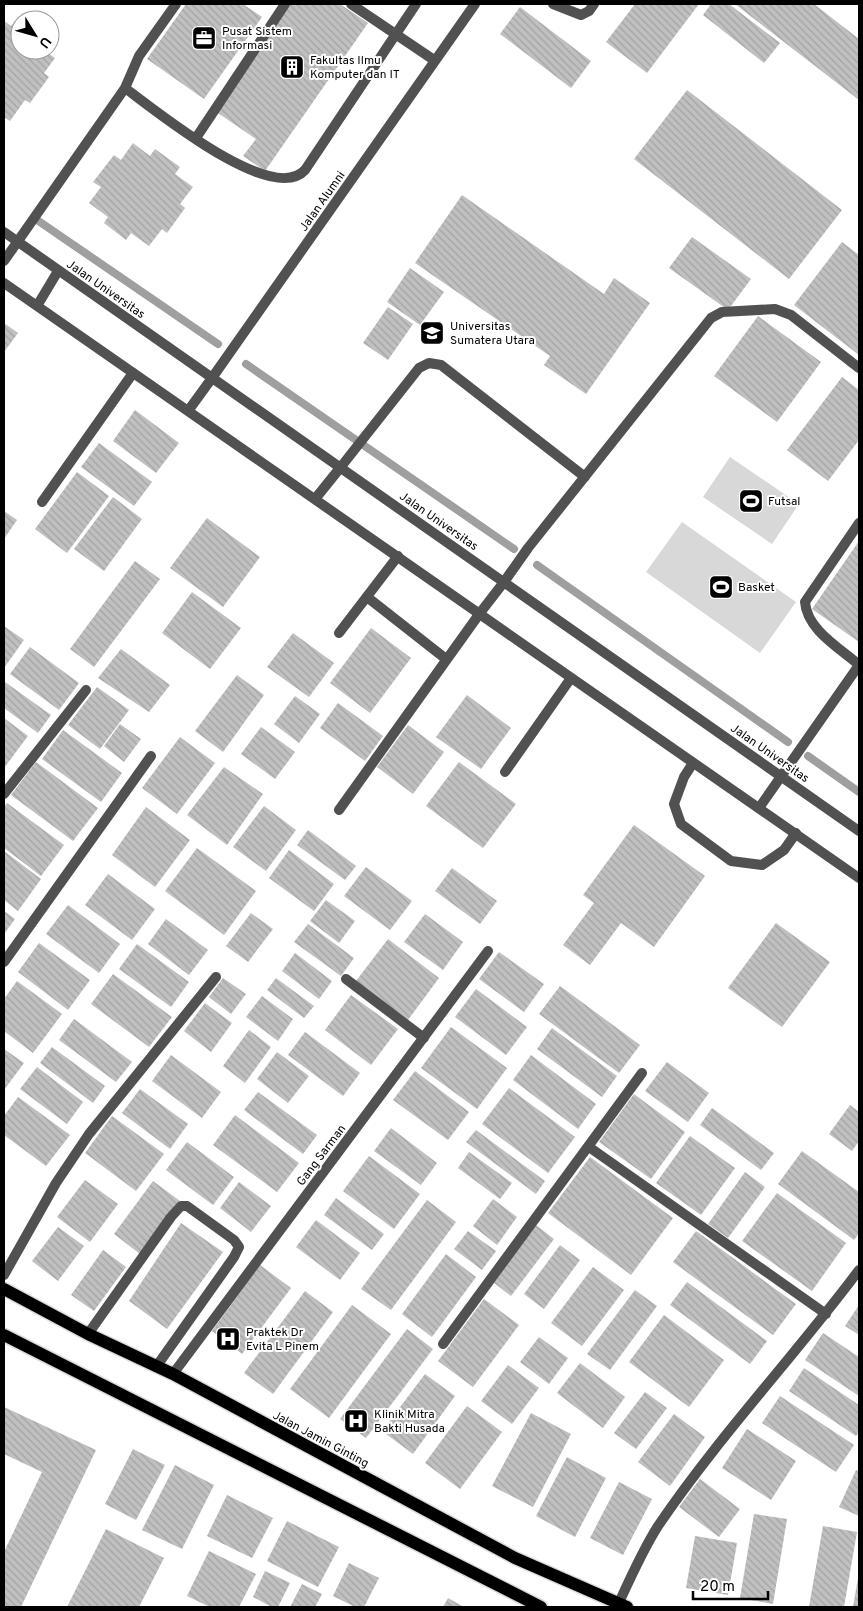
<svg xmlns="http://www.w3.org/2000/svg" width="863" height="1611" font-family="Overpass,sans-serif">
  <defs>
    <pattern id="building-back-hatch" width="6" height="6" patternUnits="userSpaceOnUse" patternTransform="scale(1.25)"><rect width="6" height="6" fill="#c0c0c0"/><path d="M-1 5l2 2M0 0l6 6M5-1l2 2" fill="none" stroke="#a3a3a3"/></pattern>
  </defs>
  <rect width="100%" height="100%" fill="#fff"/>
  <path fill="#d8d8d8" d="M730 457 799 504 772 544 703 497Z
    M682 522 796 602 760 653 646 572Z"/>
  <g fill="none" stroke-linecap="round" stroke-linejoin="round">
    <path stroke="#9f9f9f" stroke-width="8" d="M37 220 218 344
      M246 364 514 549
      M537 565 788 742
      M808 756 859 792"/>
  </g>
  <path fill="url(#building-back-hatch)" d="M186 4H243L262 17 204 99 147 59Z
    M290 4H340L368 23 265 171 243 156 256 139 215 111Z
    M635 4H699L647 73 606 42Z
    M711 4H729L780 43 764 63 703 15Z
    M735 4H814L859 39V100Z
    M520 7 591 61 571 88 500 34Z
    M4 21 11 26 15 21 20 24V50H44L55 58 44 73 49 77 30 103 25 100 10 121 4 117Z
    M687 90 842 210 789 279 634 159Z
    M133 143 150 156 155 149 180 167 175 174 193 187 180 204 185 208 167 233 162 229 149 246 131 233 126 240 104 223 108 217 89 203 101 187 93 182 114 155 121 160Z
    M462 195 604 294 614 278 650 303 586 394 544 365 550 356 415 263Z
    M692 237 751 279 728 310 669 268Z
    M842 242 859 255V355L794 305Z
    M410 268 444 292 420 325 387 302Z
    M388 307 413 324 388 360 363 343Z
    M758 316 821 362 777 422 714 376Z
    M4 323 18 333 4 352Z
    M842 377 859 390V440L828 481 787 450Z
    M135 410 179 443 156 473 113 441Z
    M99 443 152 482 134 506 81 467Z
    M77 472 109 496 67 553 35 529Z
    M113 497 142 519 104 571 74 549Z
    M4 511 17 520 4 539Z
    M207 518 260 557 223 607 170 568Z
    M859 541V642L812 609Z
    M135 561 160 579 94 667 70 649Z
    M192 592 241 628 210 669 162 633Z
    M4 626 24 640 4 668Z
    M371 628 411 658 370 713 330 683Z
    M293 633 334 663 309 697 267 667Z
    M30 647 79 683 59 710 10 674Z
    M121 649 170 685 149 712 98 678Z
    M237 675 264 695 223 752 195 731Z
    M5 682 51 715 38 733 4 708Z
    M97 687 129 710 100 749 68 725Z
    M467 695 511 728 481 769 436 737Z
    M295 696 320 714 299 743 274 724Z
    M338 703 383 736 365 761 320 728Z
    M4 718 28 736 4 768Z
    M120 724 141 739 124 762 104 746Z
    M408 725 444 752 413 794 377 767Z
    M261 727 295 752 275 779 241 754Z
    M63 730 122 773 101 802 42 759Z
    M180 737 215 763 177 814 142 788Z
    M36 762 98 808 73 841 11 795Z
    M459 762 516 804 483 848 426 806Z
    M224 767 263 794 227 845 187 815Z
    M7 803 64 845 41 876 4 848V807Z
    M264 806 296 830 266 871 233 847Z
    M146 807 190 840 155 887 112 855Z
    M634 825 705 876 654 947 621 923 590 965 563 945 594 903 583 895Z
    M308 830 356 866 345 880 297 845Z
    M197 848 256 891 224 935 165 891Z
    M289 850 334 884 314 911 269 878Z
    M4 851 41 879 18 911 4 900Z
    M366 867 412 901 390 930 344 896Z
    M452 868 497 901 480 924 435 891Z
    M108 874 155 909 132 940 85 905Z
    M326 900 355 921 339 943 310 921Z
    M68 905 120 944 99 973 46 934Z
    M4 911 15 919 4 934Z
    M251 913 273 929 248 962 226 946Z
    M425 914 463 942 443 970 404 942Z
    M166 919 208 950 189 975 148 944Z
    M776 923 830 962 782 1027 728 988Z
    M308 924 354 958 341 976 294 942Z
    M388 939 439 978 408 1020 356 981Z
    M39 943 90 980 68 1010 18 972Z
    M137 944 189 982 171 1007 119 969Z
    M499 952 544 984 524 1012 479 979Z
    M295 953 332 981 319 999 282 971Z
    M113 974 172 1017 149 1047 91 1004Z
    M223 978 246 994 231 1014 209 997Z
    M276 978 314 1006 304 1018 267 990Z
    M17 981 62 1014 33 1053 4 1031V999Z
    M560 986 640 1045 619 1073 539 1014Z
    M476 989 527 1027 506 1055 455 1017Z
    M351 995 398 1029 371 1065 325 1030Z
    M262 996 293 1019 278 1041 246 1017Z
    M205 1003 232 1023 211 1052 184 1031Z
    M74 1019 132 1062 116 1082 59 1040Z
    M451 1027 507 1068 477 1109 421 1068Z
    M552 1028 617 1076 602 1097 537 1049Z
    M249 1030 271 1047 245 1083 223 1066Z
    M305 1032 360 1073 343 1096 288 1055Z
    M52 1047 105 1086 93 1103 40 1063Z
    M4 1049 24 1063 4 1090Z
    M277 1052 309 1076 288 1103 257 1079Z
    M171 1055 221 1092 202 1118 152 1081Z
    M531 1055 596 1104 578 1129 513 1080Z
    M667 1062 709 1093 688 1122 645 1091Z
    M37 1067 83 1102 67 1124 20 1089Z
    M415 1071 469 1112 448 1140 393 1100Z
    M509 1088 575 1137 548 1173 482 1124Z
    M140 1089 188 1124 170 1149 122 1113Z
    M258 1092 317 1135 303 1154 244 1110Z
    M634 1094 685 1132 651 1179 599 1142Z
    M18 1097 70 1135 46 1166 4 1135V1116Z
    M850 1105 859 1112V1141L852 1151 829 1134Z
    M712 1108 774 1153 761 1170 700 1125Z
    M235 1115 299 1163 277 1192 213 1145Z
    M112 1116 164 1154 136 1191 85 1153Z
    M391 1128 437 1163 421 1185 374 1151Z
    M476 1130 545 1181 536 1194 466 1142Z
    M690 1136 735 1168 701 1215 656 1183Z
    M187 1142 234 1177 213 1205 166 1170Z
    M802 1151 859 1192V1233L854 1240 778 1184Z
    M469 1152 512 1183 500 1199 458 1168Z
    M369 1156 420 1194 394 1229 343 1191Z
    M590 1157 673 1218 631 1275 548 1213Z
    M745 1172 765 1187 728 1238 708 1224Z
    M85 1180 118 1204 90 1242 57 1217Z
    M153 1181 180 1201 140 1254 114 1234Z
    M239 1182 271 1206 251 1232 220 1208Z
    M777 1193 846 1243 812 1291 742 1241Z
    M336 1198 384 1234 372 1250 324 1215Z
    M493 1199 517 1217 497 1245 473 1226Z
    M427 1200 456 1222 391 1310 361 1289Z
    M316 1220 360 1253 340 1280 296 1247Z
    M181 1223 223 1252 167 1329 129 1301Z
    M536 1225 554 1239 511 1296 494 1283Z
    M58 1227 84 1246 58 1281 32 1261Z
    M468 1231 496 1251 482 1270 454 1249Z
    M696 1231 796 1304 773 1335 673 1262Z
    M560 1245 580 1260 544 1309 524 1294Z
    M103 1250 126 1267 94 1311 71 1295Z
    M446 1254 476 1277 432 1337 402 1314Z
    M260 1265 291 1288 242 1354 212 1331Z
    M593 1267 624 1290 582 1346 551 1323Z
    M687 1282 767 1341 750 1364 670 1305Z
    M635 1290 657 1306 610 1370 587 1354Z
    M305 1291 333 1312 273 1394 244 1373Z
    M484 1299 519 1325 473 1387 438 1361Z
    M352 1305 391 1334 329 1418 290 1389Z
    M859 1305V1335L845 1326Z
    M664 1315 724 1360 689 1407 629 1362Z
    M407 1329 433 1349 366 1438 340 1419Z
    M823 1333 859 1357V1396L805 1360Z
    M539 1337 568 1358 549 1384 520 1362Z
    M580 1363 625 1397 603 1428 557 1393Z
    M508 1365 539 1388 512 1424 481 1401Z
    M804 1368 859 1405V1432L856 1436 789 1391Z
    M425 1374 455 1396 413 1454 382 1431Z
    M645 1392 667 1408 636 1449 614 1433Z
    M780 1396 854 1445 836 1472 762 1423Z
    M467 1406 502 1432 460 1489 425 1463Z
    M4 1407 96 1450 21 1607H4V1552L42 1472 4 1454Z
    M531 1413 571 1434 533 1507 492 1486Z
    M674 1414 705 1437 670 1486 638 1462Z
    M747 1429 796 1461 771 1500 722 1468Z
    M133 1449 165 1465 136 1520 105 1504Z
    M567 1457 606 1478 575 1537 536 1516Z
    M175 1465 214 1485 182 1549 142 1530Z
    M856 1470 859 1471V1516L839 1507Z
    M700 1479 740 1509 719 1537 679 1507Z
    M619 1482 652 1499 623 1555 590 1538Z
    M227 1495 273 1518 252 1558 207 1536Z
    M754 1514 787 1519 773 1604 740 1598Z
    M287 1521 339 1547 318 1587 267 1561Z
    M823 1526 857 1532 844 1607H809Z
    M106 1529 164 1558 139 1607H67Z
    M695 1536 737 1543 728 1595 686 1588Z
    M209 1551 256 1574 239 1607H210L187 1596Z
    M349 1563 379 1578 364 1607H355L333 1596Z
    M265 1571 290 1583 278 1607H272L253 1597Z
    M858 1578 859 1607H853Z
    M302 1584 322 1594 315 1607H290Z
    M448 1598 464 1607H443Z"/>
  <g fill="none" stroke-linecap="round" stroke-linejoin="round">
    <defs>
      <path id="primary" d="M4 1289 88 1334 173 1374 515 1558 627 1607
        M4 1335 541 1607"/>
    </defs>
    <use href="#primary" stroke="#dbdbdb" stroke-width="15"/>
    <path stroke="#515151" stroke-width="10" d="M351 4 434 60
      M553 4 581 15 589 11 594 4
      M125 88C155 110 272 206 305 170L416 4
      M196 138 285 4
      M4 261 125 88 139 56 176 4
      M212 378 475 4
      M340 468 419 368 429 363 441 365 585 477
      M42 502 133 373
      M859 523 805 602C807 630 840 648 859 665
      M504 582 528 548 711 318 722 312 775 309 791 315 859 368
      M367 597 446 659
      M339 633 398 556
      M693 763 684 777 674 804 681 824 731 861 762 865 784 850 796 833
      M505 772 571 678
      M759 808 859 665
      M339 810 480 613
      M88 1334 171 1217 181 1206H187L234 1240 239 1247 234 1257 156 1367"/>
    <path stroke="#515151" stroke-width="10" d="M4 232 859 831
      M4 283 859 878
      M37 306 58 271
      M188 411 212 378
      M315 499 340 468
      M480 613 504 582
      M4 794 86 690
      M4 962 151 756
      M346 979 424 1038
      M589 1147 826 1314
      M4 1275 56 1183 89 1134 216 977
      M443 1344 642 1073
      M173 1374 488 951
      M617 1607C629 1581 642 1551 658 1526 719 1436 794 1357 859 1270"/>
    <use href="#primary" stroke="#000" stroke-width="12"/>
  </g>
  <defs>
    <symbol id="office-square" viewBox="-11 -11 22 22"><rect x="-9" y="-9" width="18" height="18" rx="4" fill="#000" stroke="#fff"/><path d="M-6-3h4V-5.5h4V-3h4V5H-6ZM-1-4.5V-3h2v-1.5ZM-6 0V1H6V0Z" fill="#fff"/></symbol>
    <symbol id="building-square" viewBox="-11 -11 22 22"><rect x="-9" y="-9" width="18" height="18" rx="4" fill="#000" stroke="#fff"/><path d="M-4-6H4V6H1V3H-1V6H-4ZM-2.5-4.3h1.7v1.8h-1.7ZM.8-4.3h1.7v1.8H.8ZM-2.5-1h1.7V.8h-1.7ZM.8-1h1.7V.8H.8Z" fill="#fff"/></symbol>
    <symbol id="university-square" viewBox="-11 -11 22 22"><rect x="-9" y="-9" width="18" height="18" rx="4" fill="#000" stroke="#fff"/><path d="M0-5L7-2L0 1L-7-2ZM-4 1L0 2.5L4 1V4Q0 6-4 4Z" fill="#fff"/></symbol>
    <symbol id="stadium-square" viewBox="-11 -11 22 22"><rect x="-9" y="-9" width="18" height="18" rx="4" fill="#000" stroke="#fff"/><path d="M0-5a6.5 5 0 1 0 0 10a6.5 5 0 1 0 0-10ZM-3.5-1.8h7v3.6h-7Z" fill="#fff"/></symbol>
    <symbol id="hospital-square" viewBox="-11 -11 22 22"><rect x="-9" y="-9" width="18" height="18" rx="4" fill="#000" stroke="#fff"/><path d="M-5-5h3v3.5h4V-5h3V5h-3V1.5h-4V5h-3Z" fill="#fff"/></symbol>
  </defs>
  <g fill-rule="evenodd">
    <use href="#office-square" x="190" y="24" width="28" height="28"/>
    <use href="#building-square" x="278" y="53" width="28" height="28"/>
    <use href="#university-square" x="418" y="319" width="28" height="28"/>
    <use href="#stadium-square" x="737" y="487" width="28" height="28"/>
    <use href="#stadium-square" x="707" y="573" width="28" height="28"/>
    <use href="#hospital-square" x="214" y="1325" width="28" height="28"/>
    <use href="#hospital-square" x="342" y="1407" width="28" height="28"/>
  </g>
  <g text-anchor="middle" stroke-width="4" stroke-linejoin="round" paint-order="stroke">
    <g font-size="12" fill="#000" stroke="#fff" text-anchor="start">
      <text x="222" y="35">Pusat Sistem<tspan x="222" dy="14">Informasi</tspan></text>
      <text x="310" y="64">Fakultas Ilmu<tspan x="310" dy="14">Komputer dan IT</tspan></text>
      <text x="450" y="330">Universitas<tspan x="450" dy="14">Sumatera Utara</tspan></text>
      <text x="768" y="505">Futsal</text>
      <text x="738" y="591">Basket</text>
      <text x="246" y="1336">Praktek Dr<tspan x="246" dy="14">Evita L Pinem</tspan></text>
      <text x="374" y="1418">Klinik Mitra<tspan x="374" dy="14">Bakti Husada</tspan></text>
    </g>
    <g font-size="12" fill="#000" stroke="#fff">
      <text transform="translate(322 201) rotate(-55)" y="4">Jalan Alumni</text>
      <text transform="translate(106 289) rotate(35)" y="4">Jalan Universitas</text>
      <text transform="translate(439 521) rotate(35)" y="4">Jalan Universitas</text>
      <text transform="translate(770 753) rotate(35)" y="4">Jalan Universitas</text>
      <text transform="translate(321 1155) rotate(-53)" y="4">Gang Sarman</text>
      <text transform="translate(321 1439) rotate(28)" y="4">Jalan Jamin Ginting</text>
    </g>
  </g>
  <rect width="863" height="1611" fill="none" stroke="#000000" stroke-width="10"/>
  <g transform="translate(35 35) rotate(127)"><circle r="24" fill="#ffffff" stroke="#999999"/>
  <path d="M0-4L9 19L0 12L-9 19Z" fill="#000000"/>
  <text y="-8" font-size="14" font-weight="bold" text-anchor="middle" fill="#000000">U</text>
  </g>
  <path d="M693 1591v8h75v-8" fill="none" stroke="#000000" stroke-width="2.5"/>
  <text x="700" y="1591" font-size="15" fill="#000000" stroke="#ffffff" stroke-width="4" paint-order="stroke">20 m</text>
</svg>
